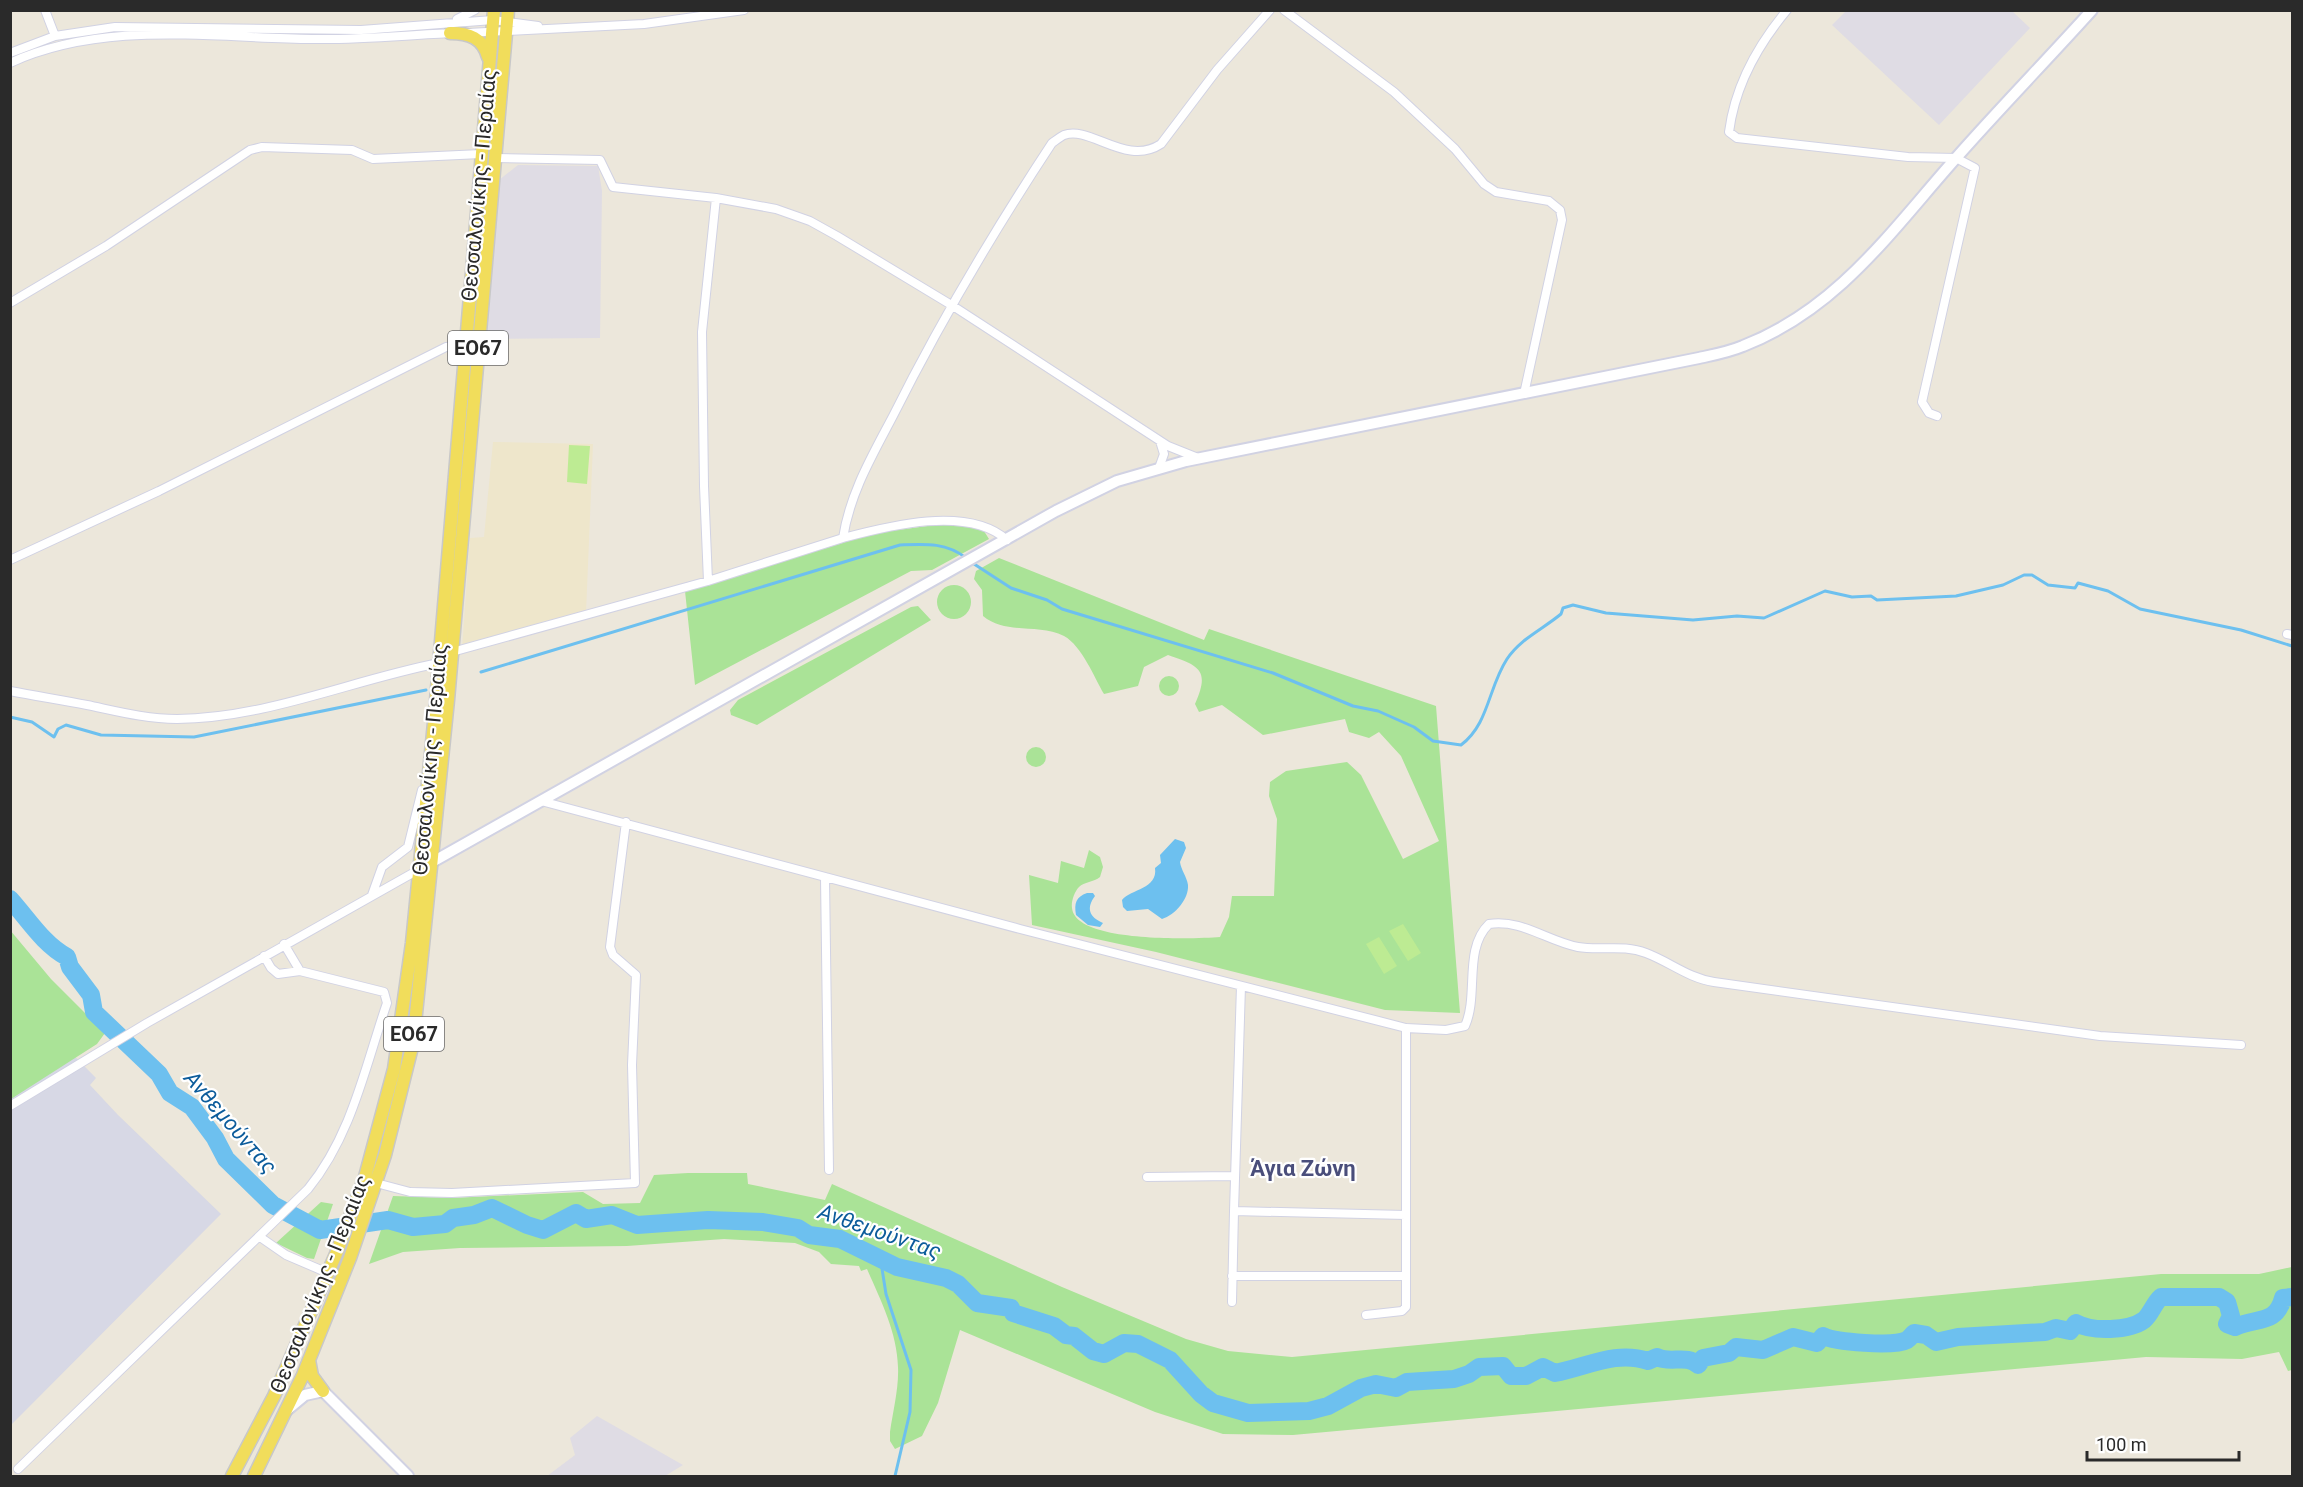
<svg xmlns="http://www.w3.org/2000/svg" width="2303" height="1487" font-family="Roboto,sans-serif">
  <rect width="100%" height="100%" fill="#ece7db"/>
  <path fill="#dfdce4" d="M2012 11 2030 28 1939 125 1832 25 1846 11Z
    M518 165 598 166 602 191 600 338 483 339 499 180Z
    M597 1416 683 1465 665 1476H547L575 1455 570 1438Z"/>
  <path fill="#eee6cb" d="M493 442 593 444 586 613 462 649 470 538 484 537Z"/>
  <path fill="#d7d8e5" d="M10 991 96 1078 90 1085 118 1115 221 1214 11 1425Z"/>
  <path fill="#aae397" d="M950 523 982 528 989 539 932 570 911 571 695 685 685 591 875 533Z
    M999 558 1204 640 1209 629 1436 706 1460 1013 1385 1010 1156 952 1032 925 1029 875 1058 883 1061 861 1084 868 1089 850 1100 857 1103 867 1100 877C1094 882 1084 882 1079 887 1074 892 1071 902 1072 908 1075 943 1193 939 1220 937L1229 917 1232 896H1274L1277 819 1269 796 1270 782 1286 771 1347 762 1361 775 1403 859 1439 841 1401 756 1379 732 1369 738 1349 732 1345 719 1263 735 1222 705 1199 712 1195 704C1210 670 1200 666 1168 655L1144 667 1138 686 1104 694C1094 677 1082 646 1064 636 1038 623 1006 635 983 616L982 590 974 579 976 571Z
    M937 602a17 17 0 1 1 34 0a17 17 0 1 1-34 0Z
    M918 606 931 620 757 725 731 715 730 710 738 700 911 607Z
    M1159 686a10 10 0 1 1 20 0a10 10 0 1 1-20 0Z
    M1026 757a10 10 0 1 1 20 0a10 10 0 1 1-20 0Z
    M10 930 51 979 105 1033 97 1044 11 1099Z
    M688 1173H747L748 1184 825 1200 832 1184 1062 1287 1186 1339 1228 1351 1292 1357 2161 1274H2259L2292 1267V1370L2288 1371 2279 1352 2242 1359 2146 1357 1293 1435 1223 1434 1155 1412 960 1330 938 1403 922 1436 895 1449 890 1441V1432C893 1411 899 1388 898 1367 897 1332 881 1301 867 1269L861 1271 859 1266 831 1264 819 1252 795 1243 724 1239 627 1246 460 1248 403 1252 369 1264 393 1196 451 1198 583 1192 603 1204 640 1203 654 1175Z
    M321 1202 333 1204 314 1259 307 1258 276 1243Z"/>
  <path fill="#bdeb93" d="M569 445 590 446 587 484 567 482Z
    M1403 924 1421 953 1408 961 1389 931Z
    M1379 937 1397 966 1384 974 1366 944Z"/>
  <path fill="#6dc0ef" d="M1175 839 1184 842 1186 848 1180 862C1181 870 1187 877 1188 885 1189 899 1175 915 1162 919L1148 909 1127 911 1123 907 1122 900C1131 889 1158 889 1155 868L1161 863 1160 855Z
    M1087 893H1093L1095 896C1086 908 1089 917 1103 923L1100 927 1088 925 1076 915C1074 903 1076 897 1087 893Z"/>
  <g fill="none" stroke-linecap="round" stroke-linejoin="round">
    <path stroke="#6dc0ef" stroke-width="3" d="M971 562 1011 588 1047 600 1062 609 1273 673 1353 706 1378 711 1414 727 1433 741 1461 745C1489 724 1488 688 1507 659 1520 639 1543 629 1561 614L1563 608 1573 605 1606 613 1693 620 1737 616 1764 618 1825 591 1852 597 1871 596 1877 600 1956 596 2003 585 2024 575H2032L2048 585 2075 588 2078 583 2108 591 2140 609 2241 630 2292 646
      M481 672 900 545C924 544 946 542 966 558
      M10 717 32 722 54 737 58 729 66 725 101 735 194 737 426 690
      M880 1256 886 1294 911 1370 910 1412 895 1476"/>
    <path stroke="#6dc0ef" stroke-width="18" d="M10 899C28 919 43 944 67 957L70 967 91 995 94 1012 159 1074 170 1093 192 1107 215 1138 226 1159 273 1205 320 1230 388 1220 413 1227 445 1224 453 1218 474 1215 492 1208 527 1225 543 1230 576 1213 586 1219 612 1215 637 1225 708 1220 763 1222 798 1228 809 1235 840 1239 897 1267 946 1278 958 1284 977 1303 1011 1308 1013 1313 1054 1326 1066 1335 1074 1336 1093 1351 1104 1354 1124 1343 1138 1344 1170 1360 1201 1394 1213 1403 1248 1413 1309 1411 1328 1406 1361 1388 1376 1384 1396 1388 1407 1382 1454 1379 1469 1374 1479 1367 1503 1366 1511 1376H1526L1543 1367 1555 1373C1587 1367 1616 1350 1648 1361L1657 1357C1670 1364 1687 1354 1698 1365L1703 1358 1729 1353 1736 1347 1763 1350 1793 1337 1817 1343 1823 1336C1835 1342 1894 1347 1907 1340 1910 1338 1912 1335 1914 1333L1926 1335 1936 1342 1958 1337 2045 1332 2056 1328 2070 1331 2076 1323C2092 1332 2129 1331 2144 1320 2151 1314 2154 1303 2161 1297H2219L2227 1302 2231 1316 2227 1324 2235 1327C2257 1317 2276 1325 2283 1298L2292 1297"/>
    <defs>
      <path id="street" d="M45 10 55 36
        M1284 10 1394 92 1455 149 1484 184 1496 192 1549 201 1560 210 1562 220 1524 394
        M1787 10C1757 46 1735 85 1729 132L1737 138 1908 157 1956 158 1975 168 1922 402 1929 413 1937 416
        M457 19 475 10
        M468 33 644 24 744 10
        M10 53 55 36 115 27 361 30 493 20 538 26
        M10 63C104 20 211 38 312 39 359 40 406 35 453 33
        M494 158 600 160 613 187 716 198 702 332 704 486 708 581
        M716 198 776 209 810 221 837 236 953 306 1168 446 1198 458
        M10 303 106 246 250 150 262 147 352 150 373 159 481 154
        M1159 468 1164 454 1160 441
        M1007 540C968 505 888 526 843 538 850 493 872 456 893 416 940 322 994 231 1052 143 1055 141 1060 137 1064 135 1090 125 1126 167 1161 144L1217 70 1270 10
        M10 560 159 491 446 347 466 345
        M2287 634 2292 635
        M452 652 708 581 843 538
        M10 691C36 696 61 700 87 705 116 711 146 719 177 719 267 718 352 680 439 663
        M541 801 1020 929 1406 1028 1446 1030 1465 1026C1479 995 1463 949 1489 924 1522 919 1547 941 1578 947 1601 951 1623 944 1646 953 1670 962 1688 978 1714 982L2100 1036 2241 1045
        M825 877 829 1170
        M372 895 382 867 408 847 422 790
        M264 956 271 968 278 974 300 971
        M1241 986 1234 1211 1406 1215
        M10 1106 147 1023 420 869
        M1147 1177 1234 1176
        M376 1183 410 1192 452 1193 635 1183 632 1065 636 975 613 955 610 947 626 822
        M260 1237 286 1255 328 1273
        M1232 1276H1406
        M1232 1302 1234 1211
        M1366 1315 1402 1311 1406 1307V1028
        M18 1469 308 1189C352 1135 365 1067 387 1003L384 992 300 971 284 944"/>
      <path id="secondary" d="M427 865 1056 511 1117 481 1186 461 1699 358C1713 355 1729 352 1743 346 1838 309 1891 231 1956 158 2000 108 2047 60 2092 10
        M287 1410 305 1395 323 1391 408 1476"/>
      <path id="primary" d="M450 33C469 33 483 38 488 57
        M309 1360 312 1376 323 1391
        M232 1476 274 1396 336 1254 365 1177 394 1069 412 943 435 713 494 10
        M254 1476 303 1375 350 1258 385 1155 413 1043 448 700 508 10"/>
    </defs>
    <use href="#street" stroke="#d1d2e3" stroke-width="10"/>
    <use href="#secondary" stroke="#d1d2e3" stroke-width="14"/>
    <use href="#primary" stroke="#c8c8c8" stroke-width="15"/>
    <use href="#street" stroke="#fff" stroke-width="8"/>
    <use href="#secondary" stroke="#fff" stroke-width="10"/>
    <use href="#primary" stroke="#f1dd5b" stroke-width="12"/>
  </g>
  <g text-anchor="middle" stroke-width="4.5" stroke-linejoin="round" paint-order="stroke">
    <g fill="#fff" stroke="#6a6a6a" stroke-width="1.5">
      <rect x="448" y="331" width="60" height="34" rx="4.5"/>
      <rect x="384" y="1017" width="60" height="34" rx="4.5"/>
    </g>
    <g font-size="20" font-weight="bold" fill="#2a2a2a">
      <text x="478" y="355">ΕΟ67</text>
      <text x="414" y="1041">ΕΟ67</text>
    </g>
    <g font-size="21" fill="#2a2a2a" stroke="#fff">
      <text transform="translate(479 185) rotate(-85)" y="7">Θεσσαλονίκης - Περαίας</text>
      <text transform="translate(430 759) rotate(-85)" y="7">Θεσσαλονίκης - Περαίας</text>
      <text transform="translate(320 1284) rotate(-68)" y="7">Θεσσαλονίκης - Περαίας</text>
    </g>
    <g font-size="22" font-style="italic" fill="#0c5c9b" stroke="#fff">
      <text transform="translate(231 1122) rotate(49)" y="8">Ανθεμούντας</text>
      <text transform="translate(880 1231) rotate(19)" y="8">Ανθεμούντας</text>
    </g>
    <g font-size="22" font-weight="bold" fill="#4a4e7b" stroke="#fff">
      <text x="1303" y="1176">Άγια Ζώνη</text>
    </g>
  </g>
  <rect width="2303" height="1487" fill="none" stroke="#2a2a2a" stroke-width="24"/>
  <path d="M2087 1451v9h152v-9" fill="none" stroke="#2a2a2a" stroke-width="3"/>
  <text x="2096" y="1451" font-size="18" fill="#2a2a2a" stroke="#ffffff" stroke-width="4.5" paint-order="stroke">100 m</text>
</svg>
